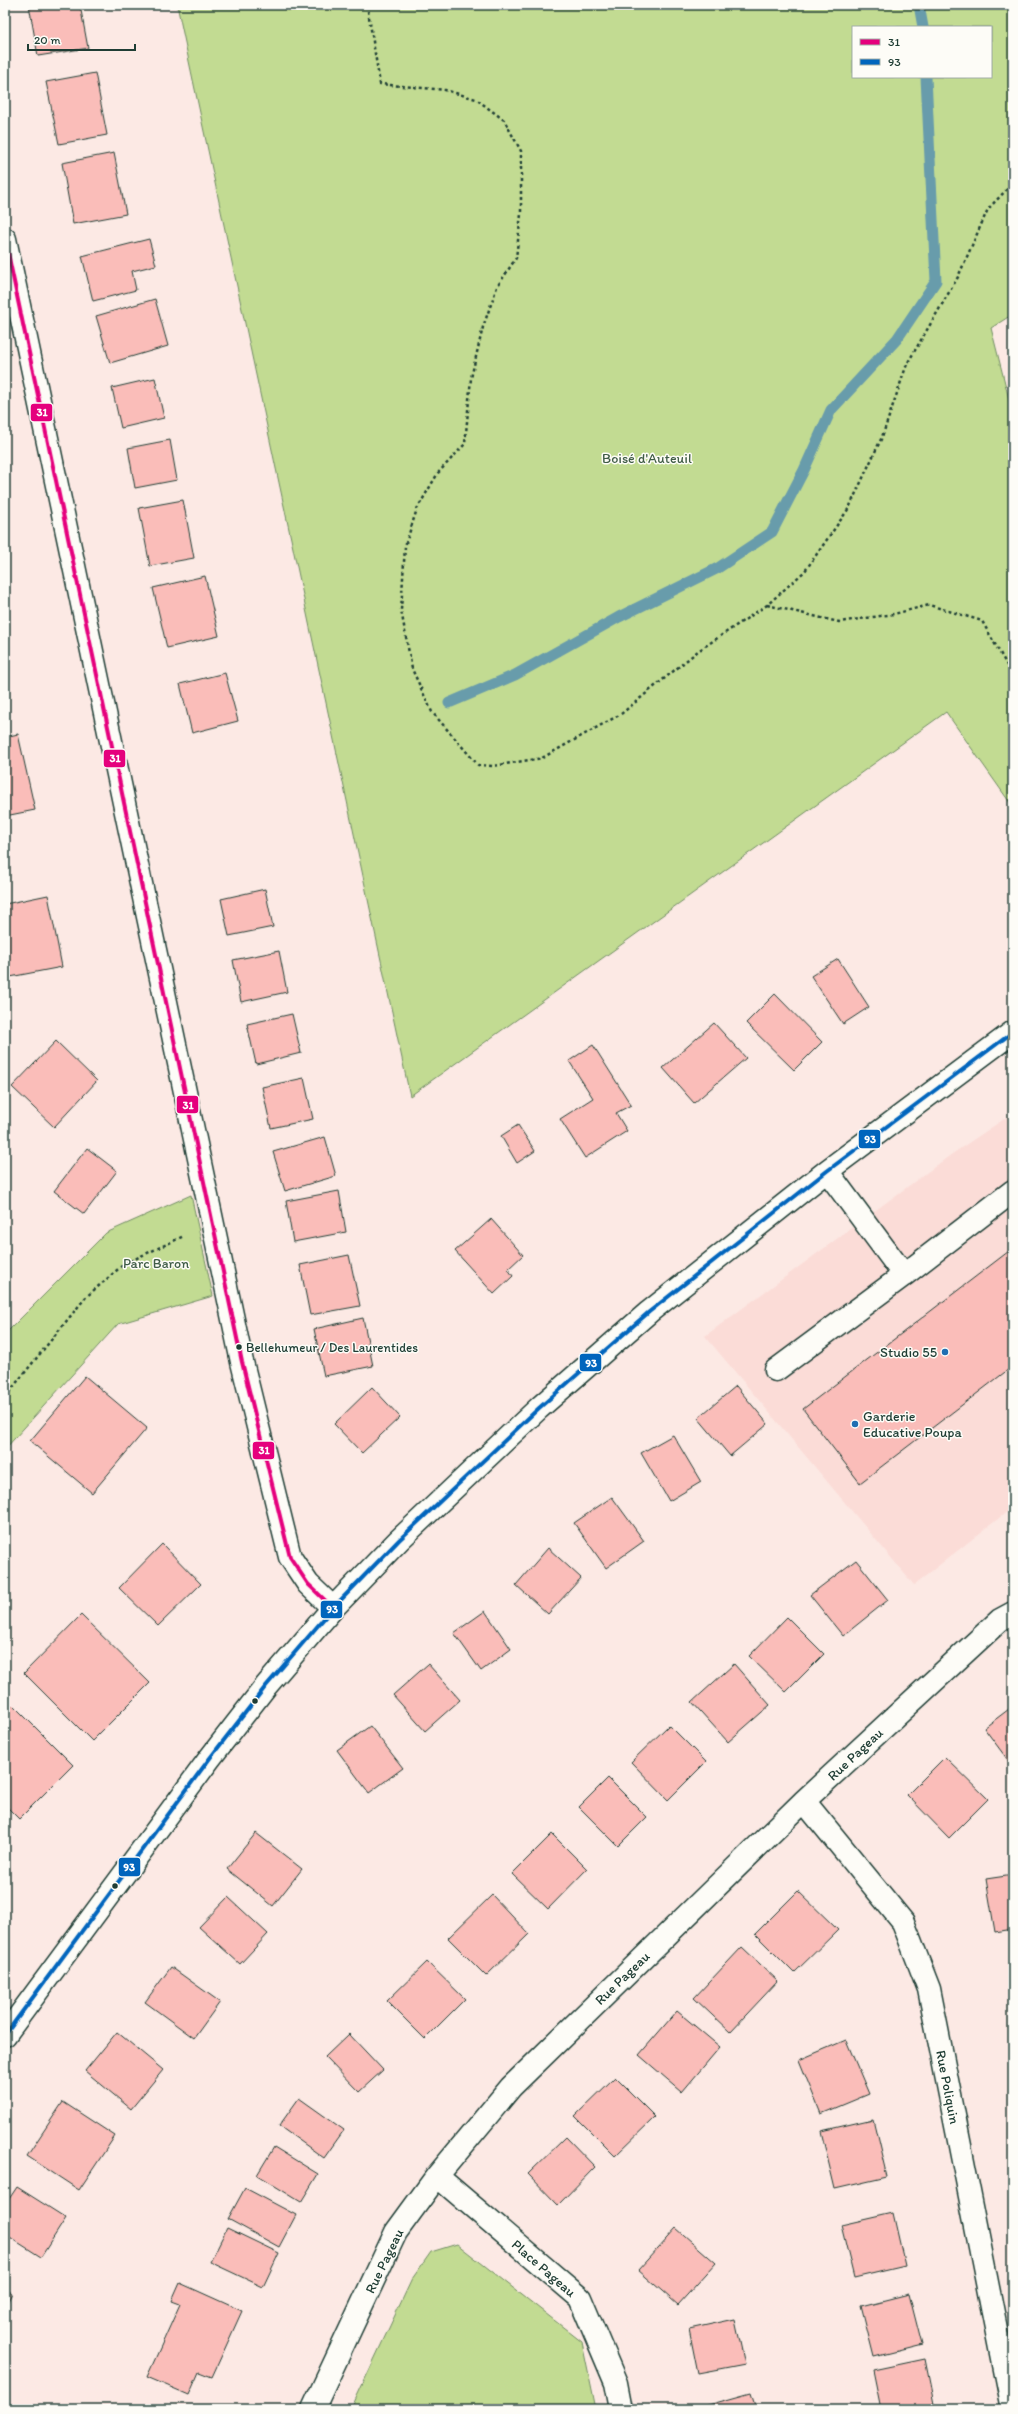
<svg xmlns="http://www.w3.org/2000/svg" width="1018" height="2414" font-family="Itim,sans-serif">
  <rect width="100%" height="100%" fill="#fce9e4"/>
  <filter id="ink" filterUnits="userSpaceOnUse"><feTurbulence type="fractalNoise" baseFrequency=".025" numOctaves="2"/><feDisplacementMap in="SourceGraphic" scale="8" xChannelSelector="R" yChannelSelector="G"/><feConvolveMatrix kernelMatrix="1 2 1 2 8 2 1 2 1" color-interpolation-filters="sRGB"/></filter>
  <g filter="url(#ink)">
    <path fill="#fbdcd7" d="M1013 1113V1507L914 1585 705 1336 952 1154Z"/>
    <path fill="#c2db92" stroke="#708c63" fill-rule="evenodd" d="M177 5H1013V314L991 328 1013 415V807L946 712 410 1096ZM853 27H991V77H853Z
      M191 1195 213 1296 118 1324 5 1449V1334L106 1233Z
      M457 2244 582 2342 596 2409H351L412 2279 431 2252Z"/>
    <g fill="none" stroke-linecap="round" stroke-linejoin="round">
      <path stroke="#689cab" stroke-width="11" d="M919 5 923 27
        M449 703 515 675 619 617 718 568 772 532 804 470 831 410 897 339 936 281 926 77"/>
    </g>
    <path fill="#fabdb9" stroke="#1f3d34" d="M29 5H80L88 48 38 56Z
      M95 73 107 135 59 144 46 82Z
      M114 153 126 214 73 224 62 163Z
      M149 239 156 265 132 271 136 290 93 301 82 256Z
      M155 299 168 346 110 363 96 316Z
      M155 378 164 418 121 428 112 388Z
      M170 440 177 480 135 488 128 448Z
      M183 500 194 558 150 566 139 508Z
      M205 576 219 636 167 648 153 588Z
      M225 673 238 721 192 733 180 684Z
      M18 734 35 810 5 816V737Z
      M265 889 273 927 229 936 221 899Z
      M48 895 62 967 10 977 5 952V904Z
      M279 951 287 992 241 1002 233 960Z
      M838 959 869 1007 843 1024 811 976Z
      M775 994 822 1042 794 1070 746 1023Z
      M292 1014 301 1053 256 1064 247 1024Z
      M714 1023 746 1058 694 1103 663 1068Z
      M56 1041 97 1081 54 1127 12 1087Z
      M593 1045 631 1105 616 1113 627 1131 585 1158 560 1119 593 1098 569 1061Z
      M304 1078 313 1119 271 1128 262 1087Z
      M518 1125 535 1151 517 1163 501 1136Z
      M325 1137 336 1176 285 1191 273 1152Z
      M87 1148 117 1171 84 1214 54 1191Z
      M339 1191 346 1232 293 1242 286 1201Z
      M491 1219 523 1255 508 1269 513 1276 494 1294 455 1251Z
      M1013 1248V1366L860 1483 803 1409Z
      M349 1255 360 1306 310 1315 300 1265Z
      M363 1318 373 1366 324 1376 314 1329Z
      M85 1376 147 1428 92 1493 30 1441Z
      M736 1386 768 1424 730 1456 698 1418Z
      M372 1387 400 1417 362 1453 334 1424Z
      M673 1435 701 1482 669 1501 641 1453Z
      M612 1497 644 1541 606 1568 574 1523Z
      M162 1544 201 1584 158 1626 119 1588Z
      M548 1548 581 1578 548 1614 516 1585Z
      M856 1560 888 1600 843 1636 810 1595Z
      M485 1611 511 1649 481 1671 454 1633Z
      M81 1615 150 1683 92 1741 24 1673Z
      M787 1617 824 1654 786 1692 749 1656Z
      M428 1664 460 1700 425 1731 393 1695Z
      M734 1664 770 1705 728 1742 692 1702Z
      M13 1705 73 1765 19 1819 5 1805V1713Z
      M1013 1706V1767L984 1728Z
      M669 1725 706 1762 668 1800 631 1762Z
      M370 1726 403 1768 369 1793 337 1750Z
      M945 1757 988 1799 949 1838 907 1795Z
      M608 1778 647 1817 618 1846 579 1807Z
      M256 1833 302 1869 273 1906 227 1869Z
      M552 1834 587 1869 548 1909 512 1874Z
      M1013 1875V1929L995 1932 986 1879Z
      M798 1891 838 1930 794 1973 755 1934Z
      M492 1895 529 1934 486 1976 448 1938Z
      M228 1897 268 1934 240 1964 199 1927Z
      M742 1947 778 1981 730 2032 694 1998Z
      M1013 1961V1985L1009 1962Z
      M427 1962 465 1999 425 2039 387 2001Z
      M171 1967 220 2002 194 2038 145 2002Z
      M677 2011 720 2047 682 2092 639 2055Z
      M117 2032 163 2070 131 2109 85 2071Z
      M349 2034 383 2070 359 2092 325 2057Z
      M846 2040 869 2094 821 2114 799 2060Z
      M615 2077 655 2117 615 2156 575 2116Z
      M299 2098 344 2130 324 2158 279 2126Z
      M63 2102 115 2136 79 2190 27 2156Z
      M873 2119 887 2177 835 2189 821 2131Z
      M566 2137 595 2167 558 2205 528 2174Z
      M274 2147 318 2174 301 2202 257 2175Z
      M17 2187 66 2218 41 2257 5 2234V2205Z
      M245 2188 296 2215 279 2247 228 2219Z
      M893 2213 905 2266 854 2278 841 2225Z
      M227 2228 279 2253 263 2287 210 2262Z
      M676 2228 716 2263 678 2305 638 2270Z
      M180 2283 242 2311 212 2377 199 2372 189 2395 147 2377 180 2304 172 2301Z
      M5 2289 12 2293 5 2307Z
      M909 2294 922 2345 874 2357 861 2306Z
      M735 2319 745 2365 698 2374 689 2329Z
      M925 2359 935 2409H881L873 2370Z
      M751 2393 756 2409H701V2407Z"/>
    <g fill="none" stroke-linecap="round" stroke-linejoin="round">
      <defs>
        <path id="minor" d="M5 239 242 1362 290 1557 308 1584 333 1608
          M827 1171 904 1275 1013 1191
          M776 1370 904 1275
          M804 1801 903 1922 929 1989 1012 2409
          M5 2035 210 1758 266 1686 333 1608 399 1540 539 1408 649 1312 827 1171 1013 1032
          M437 2176 580 2298 616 2383 621 2409
          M313 2409 396 2232 437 2176 511 2087 804 1801 1000 1620 1013 1613"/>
      </defs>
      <use href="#minor" stroke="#1f3d34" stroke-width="25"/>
      <path stroke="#1f3d34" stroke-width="2.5" stroke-dasharray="3 3" stroke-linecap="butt" d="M367 5 380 84 445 90 476 99 504 120 521 151V214L516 258 497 287 483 327 471 378 465 444 438 473 417 509 405 546 401 610 412 669 432 712 478 765 493 766 542 758 621 714 698 651 767 605 805 571 849 508 882 437 907 364 958 277 988 209 1013 183
        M767 605 839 622 894 614 929 605 982 621 1013 676
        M5 1397 86 1297 124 1264 184 1236"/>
      <use href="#minor" stroke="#fdfcf7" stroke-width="22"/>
      <defs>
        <path id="bus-1" d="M5 239 242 1362 290 1557 308 1584 333 1608"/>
        <path id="bus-2" d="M5 2035 210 1758 266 1686 333 1608 399 1540 539 1408 649 1312 827 1171 1013 1032"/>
      </defs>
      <use href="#bus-1" stroke="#fdfcf7" stroke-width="7"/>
      <use href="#bus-2" stroke="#fdfcf7" stroke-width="7"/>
      <use href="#bus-1" stroke="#e5007d" stroke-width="4"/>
      <use href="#bus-2" stroke="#0065bd" stroke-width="4"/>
    </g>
  </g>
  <g fill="#1f3d34" stroke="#fdfcf7" stroke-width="1.5">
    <circle cx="239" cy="1347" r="3.5"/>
    <circle cx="255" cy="1701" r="3.5"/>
    <circle cx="115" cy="1886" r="3.5"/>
  </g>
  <g fill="#1f6fb2" stroke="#fdfcf7" stroke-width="1.5">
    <circle cx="945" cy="1352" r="4"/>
    <circle cx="855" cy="1424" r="4"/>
  </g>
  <g text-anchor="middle" stroke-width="3" stroke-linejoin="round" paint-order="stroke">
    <g font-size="13" fill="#1f3d34" stroke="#fdfcf7" text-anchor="start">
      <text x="246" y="1352">Bellehumeur / Des Laurentides</text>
    </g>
    <g font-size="14" fill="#405d47" stroke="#fdfcf7">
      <text x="647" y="463">Boisé d'Auteuil</text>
      <text x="156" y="1268">Parc Baron</text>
    </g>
    <g font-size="14" fill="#1f3d34" stroke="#fdfcf7" text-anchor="end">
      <text x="937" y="1357">Studio 55</text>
      <text x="863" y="1421" text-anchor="start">Garderie<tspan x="863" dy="16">Educative Poupa</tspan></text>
    </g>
    <g font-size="14" fill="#1f3d34" stroke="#fdfcf7">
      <text transform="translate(855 1754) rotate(-43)" y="5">Rue Pageau</text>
      <text transform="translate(622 1978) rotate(-44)" y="5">Rue Pageau</text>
      <text transform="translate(948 2087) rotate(79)" y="5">Rue Poliquin</text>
      <text transform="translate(384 2261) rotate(-64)" y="5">Rue Pageau</text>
      <text transform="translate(544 2268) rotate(41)" y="5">Place Pageau</text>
    </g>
  </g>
  <g stroke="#fdfcf7" stroke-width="1.5">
    <rect x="30" y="403" width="23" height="19" rx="4" fill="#e5007d"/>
    <rect x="103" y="749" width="23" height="19" rx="4" fill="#e5007d"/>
    <rect x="176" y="1095" width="23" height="19" rx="4" fill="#e5007d"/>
    <rect x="858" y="1129" width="23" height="20" rx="4" fill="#0065bd"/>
    <rect x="579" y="1353" width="23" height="19" rx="4" fill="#0065bd"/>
    <rect x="252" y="1441" width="23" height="19" rx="4" fill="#e5007d"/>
    <rect x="320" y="1600" width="23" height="19" rx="4" fill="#0065bd"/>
    <rect x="118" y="1857" width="23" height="20" rx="4" fill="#0065bd"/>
  </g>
  <g font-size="11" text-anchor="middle" font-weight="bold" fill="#fff">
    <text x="42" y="416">31</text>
    <text x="115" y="762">31</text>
    <text x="188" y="1109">31</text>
    <text x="870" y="1143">93</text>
    <text x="591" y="1367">93</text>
    <text x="264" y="1454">31</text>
    <text x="332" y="1613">93</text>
    <text x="129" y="1871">93</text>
  </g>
  <rect width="1018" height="2414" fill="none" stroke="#fdfcf7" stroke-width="20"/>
  <rect x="10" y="10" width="998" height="2394" fill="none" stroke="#1f3d34" stroke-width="1.5" filter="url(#ink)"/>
  <rect x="852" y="26" width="140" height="52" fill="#fdfcf7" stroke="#a4b0a9"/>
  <rect x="860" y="39" width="20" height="6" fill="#e5007d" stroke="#a4b0a9"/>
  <text x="888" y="46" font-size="12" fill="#1f3d34">31</text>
  <rect x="860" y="59" width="20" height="6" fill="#0065bd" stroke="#a4b0a9"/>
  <text x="888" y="66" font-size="12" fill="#1f3d34">93</text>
  <path d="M28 44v6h107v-6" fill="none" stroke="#1f3d34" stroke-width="2"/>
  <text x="34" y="44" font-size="12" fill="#1f3d34" stroke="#fdfcf7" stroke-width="3" paint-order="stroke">20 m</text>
</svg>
